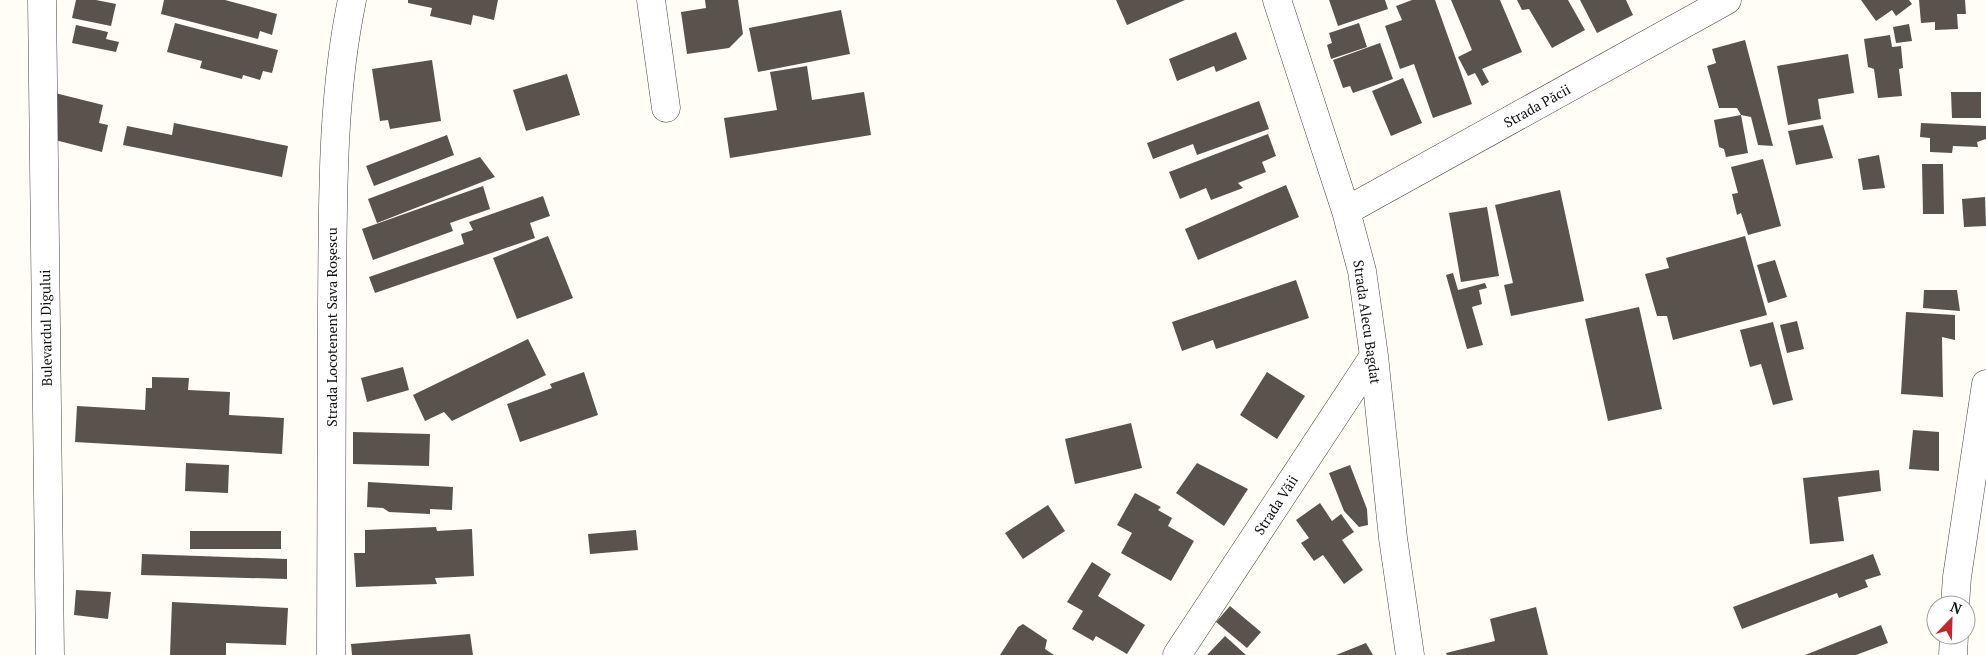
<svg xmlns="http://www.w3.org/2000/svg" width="1986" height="655" font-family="'PT Serif',serif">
  <rect width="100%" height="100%" fill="#fffdf5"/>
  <path fill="#5a524d" d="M76 0H96L116 4 111 26 72 18Z
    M164 0H225L277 14 272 35 260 31 258 39 161 14Z
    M408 0H498L494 20 473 15 471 25 430 16 432 8 408 3Z
    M705 0H738L743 34 729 48 687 54 681 12 706 8Z
    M1116 0H1185L1127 25Z
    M1329 0H1385L1388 9 1338 26Z
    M1412 0H1435L1472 104 1433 118 1414 64 1400 69 1385 26 1402 20 1396 6Z
    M1451 0H1500L1522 52 1482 69 1489 82 1482 86 1475 73 1468 76 1458 57 1472 50Z
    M1517 0H1568L1585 30 1552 48 1529 9 1522 10Z
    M1580 0H1626L1633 15 1597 33Z
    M1861 0H1909L1912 4 1896 16 1892 10 1876 21Z
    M1919 0H1965L1966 14H1957L1958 29 1935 30V22L1921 23Z
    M841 10 850 54 758 72 749 28Z
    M175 23 278 50 272 73 263 71 260 80 243 75 242 79 200 68 202 61 167 52Z
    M1359 23 1367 47 1331 59 1327 45 1332 43 1329 33Z
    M1909 24 1912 41 1896 43 1893 27Z
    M76 25 108 32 106 39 119 42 116 52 72 43Z
    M1236 32 1247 59 1216 72 1214 66 1177 81 1169 59Z
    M1890 35 1892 47 1901 46 1903 68 1899 69 1902 96 1878 98 1874 69 1868 67 1864 39Z
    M1745 40 1773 146 1758 145 1751 117 1741 115 1737 108H1719L1707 66 1716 63 1712 49Z
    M1380 43 1393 79 1353 93 1350 86 1343 88 1333 60Z
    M1848 54 1854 93 1818 99 1821 119 1788 125 1777 66Z
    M432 60 441 121 390 129 388 120 380 121 372 69Z
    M807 66 812 100 864 92 871 135 730 158 724 118 777 110 770 72Z
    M567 74 580 115 526 131 513 90Z
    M1403 78 1422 123 1391 136 1372 91Z
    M1951 92H1981V118H1952Z
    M55 93 103 105 99 123 108 125 102 152 55 140Z
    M1259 101 1269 129 1197 155 1193 144 1153 159 1147 143Z
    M1741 115 1748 153 1726 157 1724 149 1719 147 1714 120Z
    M174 123 288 146 282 177 123 145 127 126 172 135Z
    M1921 123 1986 126V139L1977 142 1978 147 1953 146 1952 153 1930 152V138L1920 137Z
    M1823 125 1833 158 1796 165 1788 131Z
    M1268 134 1276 156 1262 162 1266 172 1238 183 1243 188 1211 200 1206 188 1180 199 1169 172Z
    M447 135 454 155 374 186 366 166Z
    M1879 155 1885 188 1863 190 1858 159Z
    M480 157 495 177 377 223 368 199Z
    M1763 159 1781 226 1748 235 1741 213 1737 215 1732 194 1738 193 1731 167Z
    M1922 164H1943L1944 214H1923Z
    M1286 185 1299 217 1198 260 1185 229Z
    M483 186 490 209 450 223 453 231 373 260 362 229Z
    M1560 190 1584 301 1511 316 1504 285 1513 283 1495 205Z
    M543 196 550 216 530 223 535 238 375 293 369 277 464 244 461 234 473 230 469 222Z
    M1985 197 1986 226 1964 227 1962 199Z
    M1487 207 1499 276 1461 282 1449 213Z
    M548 236 573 298 517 319 493 258Z
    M1745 236 1767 315 1673 340 1667 316H1657L1645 274 1669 268 1666 258Z
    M1775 260 1787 297 1768 303 1757 265Z
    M1453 273 1458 290 1485 283 1487 288 1479 290 1482 304 1472 307 1483 345 1467 349 1446 275Z
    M1296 280 1309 318 1216 349 1213 340 1182 351 1172 322Z
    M1924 290H1957L1960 311 1923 308Z
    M1639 307 1662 409 1608 421 1585 319Z
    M1906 312 1955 315V340L1942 337 1943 397 1901 394Z
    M1797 321 1804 349 1787 353 1780 325Z
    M1773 322 1793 400 1773 405 1761 364 1750 367 1740 330Z
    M528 339 546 375 452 421 444 412 425 421 413 395Z
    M403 367 409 390 367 402 361 378Z
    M584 372 598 415 520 442 507 404 552 388 550 384Z
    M1267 372 1305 396 1277 439 1240 415Z
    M152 377 189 378 188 390 230 392 229 415 284 418 282 454 75 442 77 406 145 410 146 388H152Z
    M1131 423 1142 468 1075 484 1065 439Z
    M1913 430 1939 432V471L1909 469Z
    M353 432 430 434 429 466 353 464Z
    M186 463 229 465 228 493 185 491Z
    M1197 463 1248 489 1224 526 1176 493Z
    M1350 465 1367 509 1368 525 1359 527 1344 511 1329 473Z
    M1879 470 1881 491 1838 497 1844 541 1810 544 1803 478Z
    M368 482 453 487 452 510 430 509V514L389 512 383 508 367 507Z
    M1135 493 1161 507 1158 510 1172 518 1168 526 1194 541 1171 581 1121 553 1132 533 1117 525Z
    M1320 503 1332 521 1341 514 1354 532 1342 540 1363 570 1344 584 1323 555 1314 561 1301 543 1309 538 1296 520Z
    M1048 505 1065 531 1023 559 1005 533Z
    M436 527 437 531 472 529 474 576 435 578 437 584 356 587 354 553H365V530Z
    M636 530 638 550 590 554 588 534Z
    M190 531H281V549H190Z
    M142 554 287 559V579L141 575Z
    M1873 554 1881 575 1865 580 1868 587 1839 598 1837 593 1742 629 1733 607Z
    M1092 562 1111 574 1098 596 1145 625 1127 654 1096 636 1093 641 1072 629 1083 611 1067 602Z
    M76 590 111 592 108 619 74 615Z
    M172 602 288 608 286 645 226 643V655H170Z
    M1230 606 1261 632 1247 648 1216 622Z
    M1536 607 1548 655H1447L1446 653 1495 641 1490 619Z
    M1023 624 1047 640 1045 649 1054 655H1000L1018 627Z
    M1881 625 1888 643 1856 655H1805Z
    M470 634 473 655H352L351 644Z
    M1225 636 1246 655H1207Z
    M1366 643 1373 655H1336Z"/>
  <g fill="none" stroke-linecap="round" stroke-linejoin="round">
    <defs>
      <path id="minor" d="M42 0 50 655
        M651 0 666 108
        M1277 0 1346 211 1362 271 1374 356 1393 538 1410 655
        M1346 211 1727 0
        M1955 605 1957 577 1986 384
        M1177 655 1374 356
        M1953 655 1954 635"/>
      <path id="tertiary" d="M331 655C331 539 332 424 332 308 333 205 331 101 352 0"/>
    </defs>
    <use href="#minor" stroke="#444" stroke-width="29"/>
    <use href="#tertiary" stroke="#444" stroke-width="29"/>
    <use href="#minor" stroke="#fff" stroke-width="28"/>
    <use href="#tertiary" stroke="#fff" stroke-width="28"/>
  </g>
  <g text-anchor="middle" stroke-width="5" stroke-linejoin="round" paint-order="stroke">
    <g font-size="14" fill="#111" stroke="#fff">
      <text transform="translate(1537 106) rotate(-29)" y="5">Strada Păcii</text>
      <text transform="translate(1367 322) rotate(82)" y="5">Strada Alecu Bagdat</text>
      <text transform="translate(332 327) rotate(-90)" y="5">Strada Locotenent Sava Roșescu</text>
      <text transform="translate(46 328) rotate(-91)" y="5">Bulevardul Digului</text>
      <text transform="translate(1276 505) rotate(-57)" y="5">Strada Văii</text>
    </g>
  </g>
  <g transform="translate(1951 620) rotate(23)"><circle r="24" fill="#ffffff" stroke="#a0a0a0"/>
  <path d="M0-4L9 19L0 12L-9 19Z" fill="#c4262e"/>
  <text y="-8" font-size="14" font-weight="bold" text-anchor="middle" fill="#111111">N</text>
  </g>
</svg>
